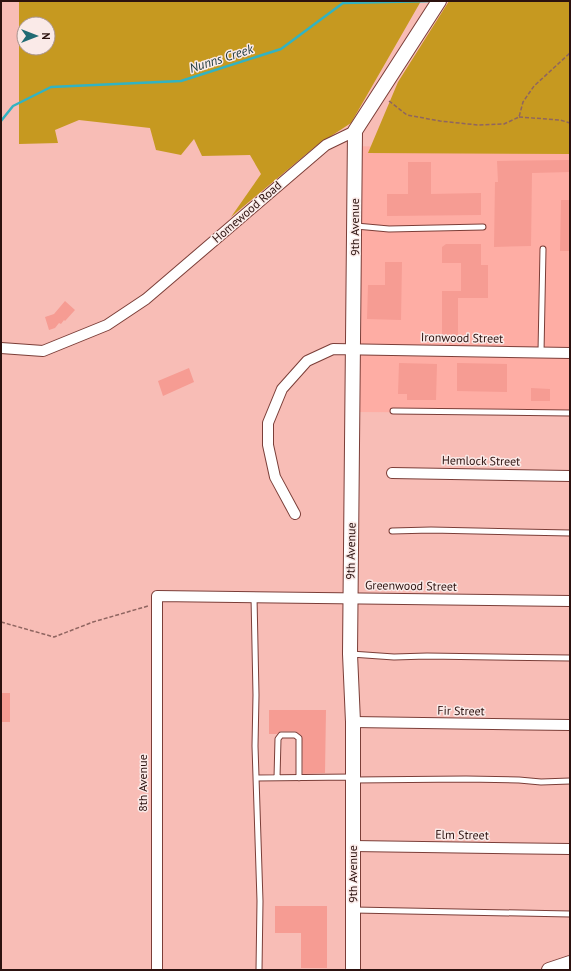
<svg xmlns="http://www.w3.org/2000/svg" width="571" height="971" font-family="'PT Sans',sans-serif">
  <rect width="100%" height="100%" fill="#f8bdb6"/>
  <path fill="#feada4" d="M355 146 570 153V413L354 412Z"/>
  <path fill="#c69920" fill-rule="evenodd" d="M19 1H421L351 123 316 146 231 217 261 174 250 155 202 156 194 139 181 155 156 150 150 128 79 120 55 130 58 143 19 144ZM24 24H48V48H24Z
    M449 1H570V154L368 153 398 82Z"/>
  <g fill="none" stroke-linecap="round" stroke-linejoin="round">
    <path stroke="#32b3c2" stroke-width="2.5" d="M1 121 13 106 51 87 181 81 281 49 343 3 433 1"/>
  </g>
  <path fill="#f69c93" d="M570 160V172L532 173 531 246 494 247 495 182H498L497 161Z
    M408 162H431V194L481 193V215L387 216V194H408Z
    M561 200H570V251H560Z
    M446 244H481V265H488V298H458V336H442V291H461V263H442V247Z
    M385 262H402L401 320 367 319 368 285H385Z
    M65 301 75 310 65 321 64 320 61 324 59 323 55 328 49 330 45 317 54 314Z
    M399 363 437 364 436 400H407V394H398Z
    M457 363 507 364V392L457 391Z
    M189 368 194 382 163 396 158 381Z
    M531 388 550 389V401H531Z
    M1 693H10V722H1Z
    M269 710H326L325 773 303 774 302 736 295 731H281L277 734H269Z
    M275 906H327V968H301V933H275Z"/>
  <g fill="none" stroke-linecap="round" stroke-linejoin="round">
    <defs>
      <path id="lane" d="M356 226 389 229 483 227
        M541 352 543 249
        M393 411 570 413
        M392 531 431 530 570 533
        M254 597 256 695 255 746 260 901 259 970
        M351 654 394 657 427 656 570 658
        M256 778 352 777
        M277 778 278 739 281 735H295L299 738V778
        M354 780 466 779 519 780 541 782 570 781
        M354 910 570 914"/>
      <path id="street" d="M1 348 43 351 107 325 146 299 326 145 355 131
        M392 473 570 476
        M295 514 275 477 268 445V423L282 389 307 361 333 349 570 353
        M353 722 570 725
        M353 846 570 849
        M157 970V596L570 601"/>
      <path id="secondary" d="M353 970V722L350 654 355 131 439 1
        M549 970 570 963"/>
    </defs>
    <use href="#lane" stroke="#7b3e38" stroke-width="7"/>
    <use href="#street" stroke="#7b3e38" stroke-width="12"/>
    <use href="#secondary" stroke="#7b3e38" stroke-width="16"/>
    <path stroke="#8f6560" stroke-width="1.5" stroke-dasharray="4 2" stroke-linecap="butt" d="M389 101 407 115 440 121 478 125 504 124 519 117 523 102 534 86 570 53
      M519 117 560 120 570 123
      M1 622 54 637 93 622 148 606"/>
    <use href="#lane" stroke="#fff" stroke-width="5"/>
    <use href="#street" stroke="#fff" stroke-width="10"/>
    <use href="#secondary" stroke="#fff" stroke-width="14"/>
  </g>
  <g text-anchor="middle" stroke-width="3" stroke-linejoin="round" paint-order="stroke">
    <g font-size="12" fill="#2c120f" stroke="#faeae8">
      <text transform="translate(247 212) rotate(-41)" y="4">Homewood Road</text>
      <text transform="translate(355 227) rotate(-90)" y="4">9th Avenue</text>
      <text transform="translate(462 338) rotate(1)" y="4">Ironwood Street</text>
      <text transform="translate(481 461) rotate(1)" y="4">Hemlock Street</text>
      <text transform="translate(351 551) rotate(-89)" y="4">9th Avenue</text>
      <text transform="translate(411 586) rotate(1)" y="4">Greenwood Street</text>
      <text transform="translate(461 711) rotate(1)" y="4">Fir Street</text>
      <text transform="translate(143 783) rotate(-90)" y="4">8th Avenue</text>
      <text transform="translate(462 835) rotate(1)" y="4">Elm Street</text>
      <text transform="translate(353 874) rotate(-90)" y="4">9th Avenue</text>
    </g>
    <g font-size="13" font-style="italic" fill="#203b3e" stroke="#faeae8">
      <text transform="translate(221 58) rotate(-18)" y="5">Nunns Creek</text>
    </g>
  </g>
  <rect width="571" height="971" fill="none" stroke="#2c120f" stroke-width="4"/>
  <g transform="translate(36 36) rotate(90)"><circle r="19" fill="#faeae8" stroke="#a89491"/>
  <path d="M0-3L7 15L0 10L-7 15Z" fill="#216b74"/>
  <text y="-6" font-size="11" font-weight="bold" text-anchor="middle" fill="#2c120f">N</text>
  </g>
</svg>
